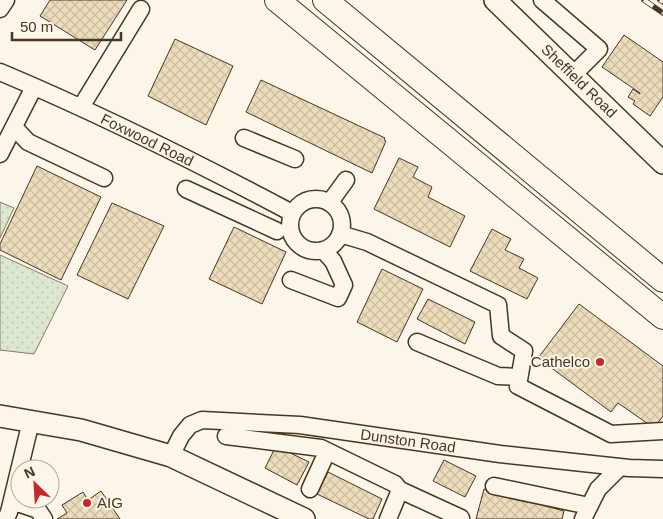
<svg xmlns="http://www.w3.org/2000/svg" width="663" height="519" font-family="Arial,sans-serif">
  <defs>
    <pattern id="grass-dots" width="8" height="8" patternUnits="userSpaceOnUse" patternTransform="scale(1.25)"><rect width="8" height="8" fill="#dce7d0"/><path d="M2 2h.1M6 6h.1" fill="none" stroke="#bec7b2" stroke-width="1.8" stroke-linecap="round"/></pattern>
    <pattern id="building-cross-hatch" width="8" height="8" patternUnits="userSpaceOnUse" patternTransform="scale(1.25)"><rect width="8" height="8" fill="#ecdcbc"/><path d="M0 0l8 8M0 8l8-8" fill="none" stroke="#ccbda1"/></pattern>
  </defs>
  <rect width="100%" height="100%" fill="#fbf6e9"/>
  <path fill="url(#grass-dots)" stroke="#887966" d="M0 202 14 208 0 238Z
    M0 255 68 286 34 354 0 350Z"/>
  <path fill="url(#building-cross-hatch)" stroke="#4a3520" d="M50 0H127L95 50 40 16Z
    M624 35 663 62V97L650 116 633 104 635 101 628 97 633 89 640 94V93L602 67Z
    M175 39 233 66 206 125 148 96Z
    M261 80 385 138 384 140 386 141 372 173 246 112Z
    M399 158 418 167 413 177 432 187 428 197 465 216 450 247 374 209Z
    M37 166 101 197 61 280 0 250V244Z
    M112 203 164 226 128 299 77 275Z
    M234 227 286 252 262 304 209 279Z
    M492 229 511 239 505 250 524 259 519 268 538 278 527 299 470 271Z
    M382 269 423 289 397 342 357 322Z
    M428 299 475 322 465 344 417 319Z
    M579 304 663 366V416L654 428 618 403 611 412 538 358Z
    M276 446 309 462 297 485 265 468Z
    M444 460 476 476 465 497 433 481Z
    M328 472 382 499 373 519H369L317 494Z
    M484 489 564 511 562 519H476Z
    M101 491 120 519H57L67 513 62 505 83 492 88 500Z"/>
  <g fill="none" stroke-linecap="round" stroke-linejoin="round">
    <defs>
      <path id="minor" d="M542 0 599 49 573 75
        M0 9 6 0
        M0 72C100 114 196 162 292 213
        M81 107 141 9
        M14 127 28 142 104 178
        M244 138 295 159
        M0 154 34 87
        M186 189 277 231
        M290 225a26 26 0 1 1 52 0a26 26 0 1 1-52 0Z
        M330 202 346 180
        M340 234 367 242 498 305 501 336 524 351 518 386 611 434 663 431
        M291 280 338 298 344 285 333 261 323 250
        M417 342 498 376 519 377
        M226 436 321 448 395 484 400 490
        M171 456 181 436 190 425 202 420 300 425 500 454 629 468 663 469
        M494 486 589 506
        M310 489 327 452
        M12 501 38 510 44 519
        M6 519 9 512 31 421
        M388 519 400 490 461 518
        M583 519 598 489 620 467"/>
      <path id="major" d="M495 0 663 163
        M0 416 81 430 171 456 304 519"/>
      <path id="highway" d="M277 0 663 317
        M325 0 663 280"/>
    </defs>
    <use href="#minor" stroke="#4a3520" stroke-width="19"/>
    <use href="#major" stroke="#4a3520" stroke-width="24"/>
    <use href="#highway" stroke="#4a3520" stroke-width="26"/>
    <use href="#minor" stroke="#fbf6e9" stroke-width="16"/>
    <use href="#major" stroke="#fbf6e9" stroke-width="21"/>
    <use href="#highway" stroke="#fbf6e9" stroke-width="24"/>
    <defs>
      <path id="rail" d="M644 0 663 13
        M660 0 663 2"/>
    </defs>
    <use href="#rail" stroke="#4a3520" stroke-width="5.5"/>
    <use href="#rail" stroke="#fbf6e9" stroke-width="4" stroke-dasharray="11" stroke-linecap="butt"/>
  </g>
  <g fill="#c62828" stroke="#fbf6e9" stroke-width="2">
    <circle cx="600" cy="362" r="5"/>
    <circle cx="87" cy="503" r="5"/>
  </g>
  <g text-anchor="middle" stroke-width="4" stroke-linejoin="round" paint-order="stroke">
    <g font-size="15" fill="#4a3520" stroke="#fbf6e9">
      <text transform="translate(579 81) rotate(44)" y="5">Sheffield Road</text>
      <text transform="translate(147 140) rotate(26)" y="5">Foxwood Road</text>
      <text transform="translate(408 441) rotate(8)" y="5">Dunston Road</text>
    </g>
    <g font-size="15" fill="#4a3520" stroke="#fbf6e9" text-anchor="end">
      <text x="590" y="367">Cathelco</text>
      <text x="97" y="508" text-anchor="start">AIG</text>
    </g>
  </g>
  <g transform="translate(35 484) rotate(335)"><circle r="24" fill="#fbf6e9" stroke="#b4a999"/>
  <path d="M0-4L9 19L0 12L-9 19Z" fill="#c62828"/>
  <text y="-8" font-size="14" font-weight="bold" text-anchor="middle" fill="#4a3520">N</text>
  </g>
  <path d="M12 32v8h109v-8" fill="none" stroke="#4a3520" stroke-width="2.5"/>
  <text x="20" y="32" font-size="15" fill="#4a3520" stroke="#fbf6e9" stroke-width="4" paint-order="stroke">50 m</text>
</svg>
